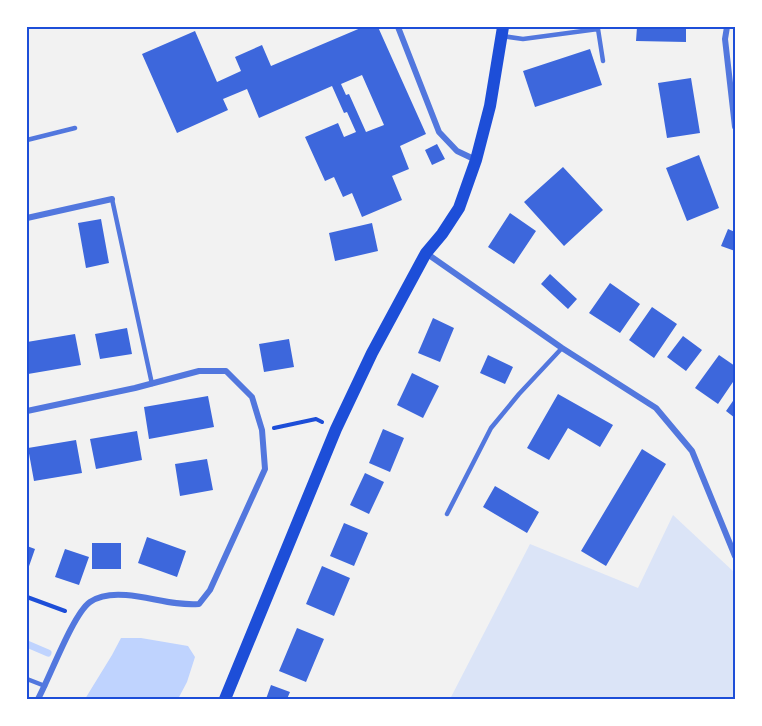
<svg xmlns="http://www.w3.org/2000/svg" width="762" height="726" font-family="'Asap Condensed',sans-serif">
  <rect width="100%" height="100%" fill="#f2f2f2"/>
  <path fill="#dbe4f7" d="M673 515 735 573V699H450L530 544 638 588Z"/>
  <path fill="#bfd3fe" d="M121 638H141L188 646 195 657 187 682 178 699H85L112 655Z"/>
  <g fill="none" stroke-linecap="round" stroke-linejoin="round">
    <path stroke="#bfd3fe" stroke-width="7" d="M27 644 48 653"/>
  </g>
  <path fill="#3d67dc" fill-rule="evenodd" d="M363 27H378L426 134 400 146 409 169 392 176 402 200 362 217 352 193 343 197 334 177 325 181 305 137 338 123 344 137 356 132 347 112 344 113 332 86 259 118 247 89 223 99 228 110 177 133 142 54 195 31 217 82 241 71 235 57 262 45 271 66ZM362 75 384 125 366 132 349 94 346 95 341 84Z
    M637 27H686V42L636 41Z
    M590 49 602 85 535 107 523 71Z
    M691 78 700 133 667 138 658 83Z
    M437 144 445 159 432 165 425 150Z
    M699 155 719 208 687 221 666 168Z
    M563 167 603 210 564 246 524 202Z
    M510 213 536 231 514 264 488 247Z
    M101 219 109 263 86 268 78 223Z
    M372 223 378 251 335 261 329 233Z
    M728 229 735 232V251L721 246Z
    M550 274 577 299 568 309 541 284Z
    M610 283 640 304 620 333 589 313Z
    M652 307 677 324 654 358 629 340Z
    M433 318 454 328 440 362 418 353Z
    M127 328 132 354 100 359 95 334Z
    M75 334 81 365 28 374 27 342Z
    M683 336 702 350 686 371 667 357Z
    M289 339 294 367 264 372 259 344Z
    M488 355 513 367 505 384 480 373Z
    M719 355 735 366V379L718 404 695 388Z
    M412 373 439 386 423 418 397 405Z
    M558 394 613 425 600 447 568 428 549 460 527 448Z
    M208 396 214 427 149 439 144 407Z
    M735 398V418L726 411Z
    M383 429 404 438 390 472 369 463Z
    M137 431 142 460 96 469 90 439Z
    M76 440 82 473 34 481 28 448Z
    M642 449 666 464 606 566 581 551Z
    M207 459 213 490 180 496 175 464Z
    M365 473 384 482 369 514 350 505Z
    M495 486 539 512 527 533 483 507Z
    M344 523 368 533 354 566 330 556Z
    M147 537 186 551 177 577 138 563Z
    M92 543H121V569H92Z
    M27 546 35 549 27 572Z
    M65 549 89 557 79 585 55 577Z
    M322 566 350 578 334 616 306 604Z
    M297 628 324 639 306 682 279 671Z
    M271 685 290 692 287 699H266Z"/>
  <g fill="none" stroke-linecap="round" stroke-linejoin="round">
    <path stroke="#1d4ed8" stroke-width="4" d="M274 428 316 419 322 422
      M27 597 65 611"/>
    <path stroke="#5277de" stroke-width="4.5" d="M502 36 523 39 598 29 603 61
      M27 140 75 128
      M112 199 152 384
      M447 514 491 428 519 394 562 348
      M27 679 45 686"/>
    <path stroke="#5277de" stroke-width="6" d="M398 27 439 132 457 151 476 160
      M727 27 725 39 735 127
      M27 218 112 199
      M426 253 562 348 656 408 692 451 735 556
      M27 411 135 388 199 371H226L252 397 262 430 265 469 210 590 199 604C174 606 151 597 126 595 114 594 100 595 90 602 73 614 50 677 38 699"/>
    <path stroke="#1d4ed8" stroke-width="12" d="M225 699 336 429 372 353 426 253 442 234 459 208 476 160 490 106 503 27"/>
  </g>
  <rect width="762" height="726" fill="none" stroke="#ffffff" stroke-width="57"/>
  <rect x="28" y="28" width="706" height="670" fill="none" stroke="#1d4ed8" stroke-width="2"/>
</svg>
